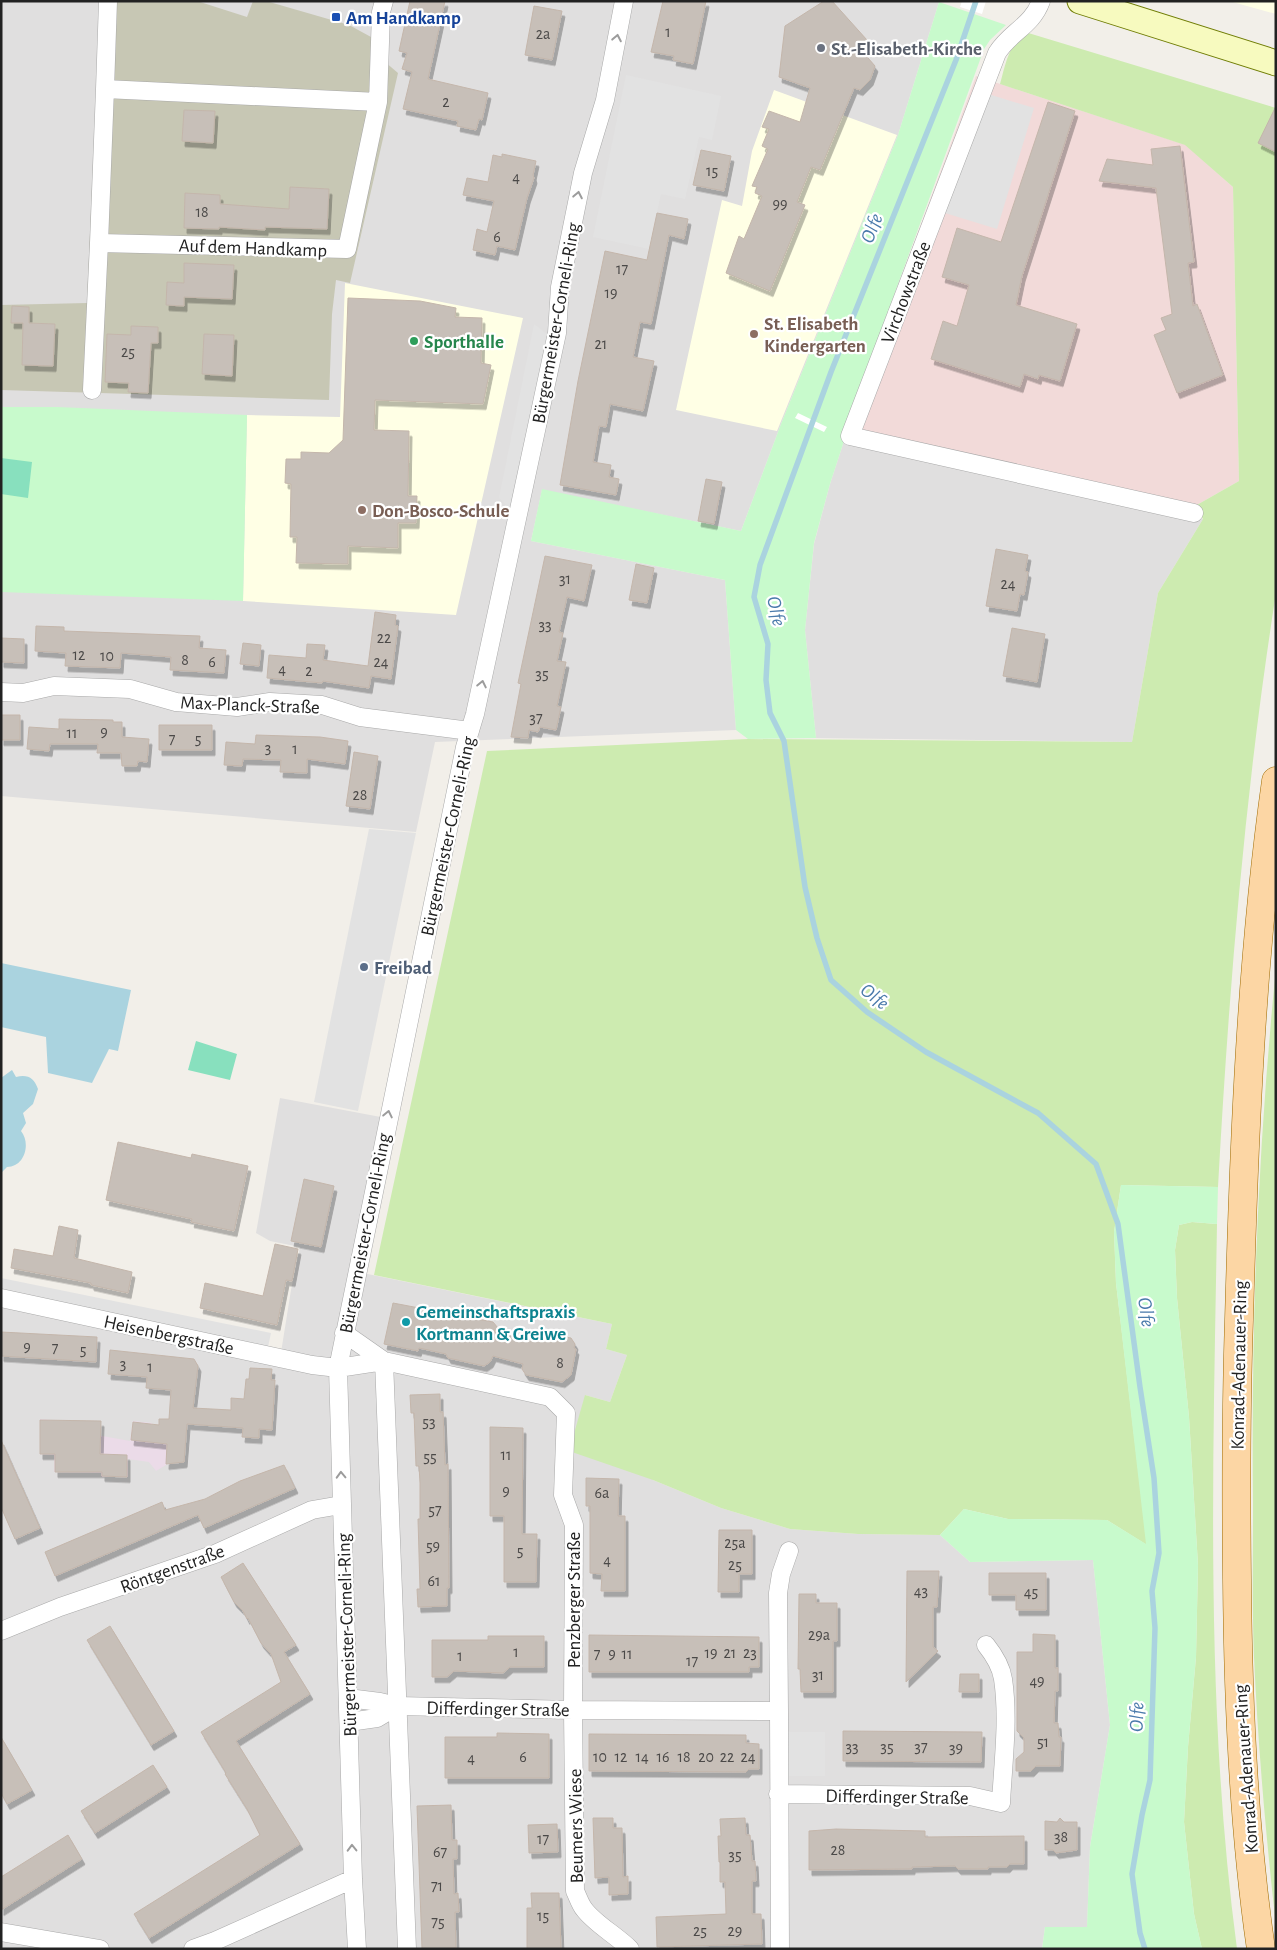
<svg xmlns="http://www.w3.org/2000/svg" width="1277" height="1950" font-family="'Alegreya Sans',sans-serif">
  <defs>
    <filter id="shadow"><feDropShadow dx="3" dy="5.5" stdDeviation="0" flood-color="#0004"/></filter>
  </defs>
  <rect width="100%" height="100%" fill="#f2efe9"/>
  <path fill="#e0dfdf" d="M1 1 939 2 898 135 781 424 741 531 542 490 531 541 725 580 736 730 435 742 416 832 1 796Z
    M844 441 1203 519 1158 593 1132 742 816 738 805 630 814 544 830 484Z
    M280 1098 386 1118 353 1271 612 1324 606 1349 627 1355 610 1402 585 1395 653 1480 721 1508 790 1529 858 1534 940 1535 970 1562 1093 1560 1110 1725 1090 1847 1087 1927H1045L1042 1949H1V1306L279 1365 291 1290 300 1247 270 1241 256 1233Z"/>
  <path fill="#f2dad9" d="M976 76 1186 145 1233 187 1239 481 1195 506 845 429Z"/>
  <path fill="#ebdbe8" d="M40 1419 96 1424 97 1435 130 1441 133 1421 152 1423V1426L168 1427 166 1465 156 1471 149 1462 128 1459V1477H101V1473L54 1472V1455L40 1454Z"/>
  <path fill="#ffffe5" d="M1229 1H1276V14Z
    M774 90 897 135 777 431 676 410 722 200 742 206 752 151Z
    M345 283 523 318 456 615 243 601 247 415 340 417Z"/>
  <path fill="#c7c7b4" d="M100 1H197L247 17 253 1H266L349 25 371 37 378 56 398 73 350 283 336 280 332 314 329 400 1 390V305L87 303Z"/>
  <path fill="#cdebb0" d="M1025 32 1276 108V593C1245 789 1229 988 1218 1187L1121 1185 1114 1232 1116 1283 1147 1545 1107 1520 1008 1519 964 1509 940 1535 858 1534 790 1529 721 1508 653 1480 569 1451 585 1395 610 1402 627 1355 606 1349 612 1324 374 1275 487 751 748 739 1132 742 1158 593 1203 519 1195 506 1239 481 1233 187 1185 145 1000 84C1006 62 1008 47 1025 32Z
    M1276 968V1926C1266 1837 1258 1747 1254 1657 1252 1606 1253 1554 1253 1503 1251 1324 1258 1146 1276 968Z
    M1192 1222 1217 1224C1213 1466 1205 1709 1237 1949H1202L1194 1914 1184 1822 1188 1747 1196 1657 1198 1565 1189 1417 1177 1298 1175 1250 1179 1225Z"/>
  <path fill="#c8facc" d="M939 2 1006 25 990 40 984 49 845 429 844 441 830 484 814 543 805 630 816 738 748 739 736 730 725 580 531 541 542 489 741 531 781 424 898 135Z
    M1 407H57L247 415 243 601 1 592Z
    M1121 1185 1218 1187 1217 1224 1192 1222 1179 1225 1175 1250 1177 1298 1189 1417 1198 1565 1196 1657 1188 1747 1184 1822 1194 1914 1202 1949H1042L1045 1927H1087L1090 1847 1110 1725 1093 1560 970 1562 940 1535 964 1509 1008 1519 1107 1520 1146 1544 1116 1283 1114 1232Z"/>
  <path fill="#88e0be" d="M1 458 32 462 28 498 1 494Z
    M196 1041 237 1054 230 1080 188 1070Z"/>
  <path fill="#e2e2e2" d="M626 75 721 96 712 140 699 137 685 199 661 194 649 249 593 237Z
    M988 94 1034 108 997 229 945 213Z
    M534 324 548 335 512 511 499 498Z
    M369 829 416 833 358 1111 314 1102Z
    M1 1278 271 1333 268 1347 1 1291Z
    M786 1732H825V1776H786Z"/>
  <path fill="#aad3df" d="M1 963 131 990 118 1051 109 1049 92 1083 48 1073 46 1037 1 1027Z
    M12 1070 16 1077C28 1074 34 1078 38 1089L33 1104 23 1113 26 1123 21 1131C31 1143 25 1167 7 1167L1 1173V1078Z"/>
  <path fill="#fff" d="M962 1H986L982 14 960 7Z
    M798 413 827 427 824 432 795 418Z"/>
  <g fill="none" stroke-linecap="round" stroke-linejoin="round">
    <path stroke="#aad3df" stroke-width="5.5" d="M976 1 956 60 831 372 760 565 754 597 768 644 766 680 770 713 784 741 805 887 817 938 831 980 867 1012 926 1052 1038 1113 1096 1164 1118 1224 1140 1387 1154 1478 1159 1553 1152 1591 1155 1628 1150 1780 1142 1815 1132 1874 1140 1933 1145 1949"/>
  </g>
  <path fill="#c7bfb8" stroke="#c4b6ab" filter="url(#shadow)" d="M410 1H445L428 79 488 93 482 120 479 119 476 130 457 126 458 121 403 109 412 72 402 69 407 53 399 51Z
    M663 1H706L693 64 673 60 674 56 651 52Z
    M824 1H832L867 40 862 51 875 66 870 80 860 90 854 88 820 170 811 167 797 202 805 205 770 291 726 273 739 236 744 239 762 196 755 193 757 187 752 186 768 149 762 146 769 129 762 127 769 111 800 122 810 88 779 77 785 26Z
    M534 6 562 11 552 60 525 55Z
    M1048 102 1075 111 1022 276 1016 305 1077 324 1060 381 1039 375 1038 379 1024 374 1020 387 931 359 943 321 957 326 969 285 942 277 957 228 1001 242Z
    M1276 106V152L1258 143Z
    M184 110 215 111 213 143 182 141Z
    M1180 146 1194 262 1188 263 1193 306 1197 304 1223 375 1177 393 1154 335 1166 330 1161 318 1172 314 1156 188 1099 181 1107 159 1153 165 1151 149Z
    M701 150 731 156 724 191 693 185Z
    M502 154 536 161 533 175 534 178 527 198 515 250 497 246 495 255 473 250 477 229 487 232 494 201 463 195 467 178 488 182 493 155 502 157Z
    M290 187 329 189 327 229 265 227V230L219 227V229L184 228 185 193 220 195V204L289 209Z
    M657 213 688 219 684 239 669 235 651 324 640 322 633 357 654 361 643 411 610 404 606 427 599 426 593 462 611 465 609 477 619 479 616 495 560 485 578 381 605 251 647 260Z
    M184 263 234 265 232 299 184 297V306L166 305 167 282 184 283Z
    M348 298 420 301 456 308 455 317 482 318 481 363 491 365 483 404 375 400 374 430 409 431 408 496H417L416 523H398V548L348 546V564L296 563 297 537H290L291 484 285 483 286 459H301V452L329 453 343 440Z
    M12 306 29 307V323L55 324 53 366 22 365 23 323H11Z
    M131 326 158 327V343H151L148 393 128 392 129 383 105 382 107 334 131 335Z
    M204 334 234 335 232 376 202 374Z
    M706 479 722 482 714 524 698 521Z
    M996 549 1028 555 1025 571 1028 572 1024 595 1020 594 1017 611 986 606Z
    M545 556 592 565 584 601 567 597 559 632 563 633 557 661 566 662 557 706 561 707 556 730 540 727 538 732 529 730 528 738 511 737 521 684 518 683Z
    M636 564 654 568 647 603 629 600Z
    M375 612 396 615 395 625 398 626 391 679 371 676 369 688 323 681 322 683 267 678 269 655 306 658 307 644 325 645 323 660 368 666Z
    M36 626 64 627V631L200 636 199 648 226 650 224 673 170 670 171 657 121 653 120 668 65 666 66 653 35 651Z
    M1012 628 1045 634 1037 682 1003 676Z
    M1 638 24 639V663L1 662Z
    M243 643 261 645 259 666 240 664Z
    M1 715H20V740H1Z
    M59 719 113 720V722H122V737L149 739 147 762 138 761 137 766H122L121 753H97L98 744H50L49 751 27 749 29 727 59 729Z
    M159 725H212V750H159Z
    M256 735 320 737 348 741 345 764 307 759V773L280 772 281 760 243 759 242 766 224 765 226 742 255 744Z
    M354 752 378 756 370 809 346 806Z
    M118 1142 191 1158 192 1154 248 1166 234 1231 191 1222 192 1219 106 1200Z
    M304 1179 334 1186 321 1247 291 1241Z
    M59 1226 78 1230 74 1258 132 1272 128 1293 91 1285V1283L11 1268 14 1249 53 1256Z
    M275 1244 298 1249 292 1281 286 1280 277 1325 200 1308 205 1283 263 1296Z
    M393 1303 493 1322 498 1328V1334L528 1339 529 1335 535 1331 571 1338 575 1344 574 1348 576 1349 571 1375 562 1382 526 1375 522 1369 523 1364 493 1356 490 1362 484 1366 448 1358 446 1354 419 1348 418 1351 384 1344Z
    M1 1332 97 1337 96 1362 1 1356Z
    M110 1350 194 1359 198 1366 193 1408 231 1410V1398L244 1399 246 1379H249L250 1368 272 1369 271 1380H275L272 1430 259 1429V1438L242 1437 243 1428 187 1424 184 1462 166 1464 167 1444 131 1440 133 1422 159 1425V1419H169L171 1390 146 1388 147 1377 108 1374Z
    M440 1394V1412H443L445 1465 448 1464 449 1588H447V1606L418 1607 417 1589H420L418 1519H420V1483L419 1466H416L414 1413H411L410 1395Z
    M40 1420 101 1421 100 1454 127 1455V1477L102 1476V1472H55V1454H40Z
    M490 1427 523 1428 522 1534H537L536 1582H504V1516H490Z
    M1 1440 40 1528 15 1539 1 1507Z
    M284 1465 295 1488 204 1528 198 1515 55 1576 45 1552 162 1502 165 1510 205 1499 240 1481Z
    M586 1478 619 1479 618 1516H625V1591H601L602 1574 590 1573V1506H586Z
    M719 1530H752V1574H739V1592H718Z
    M243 1563 296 1645 284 1652 310 1694 236 1741 300 1844 149 1938 134 1914 260 1835 247 1809 225 1774 226 1773 201 1732 281 1682 271 1654 261 1643 248 1618 247 1619 243 1611 234 1602 221 1577Z
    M907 1571H939L937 1607H933V1647L938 1651 906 1682Z
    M989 1573H1046V1610H1016V1595H989Z
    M799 1594H816V1603H837V1641H833V1692H801L800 1669H798Z
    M110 1626 174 1731 151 1745 87 1640Z
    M1033 1634 1055 1635V1668H1058V1691H1055L1054 1723H1058L1059 1737H1061L1060 1766H1036L1031 1771H1016V1759L1024 1752V1738L1017 1731V1652H1033Z
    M589 1635 759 1637V1667H749V1672H589Z
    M488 1636H544V1667H510L503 1673 454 1671 447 1677H432V1640H488Z
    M960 1674H979V1692H959Z
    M843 1731 982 1732 981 1762 843 1761Z
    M497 1733 549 1734V1778H445V1737H497Z
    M589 1734 746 1735V1743L759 1744V1769H749L746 1772 589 1771Z
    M1 1737 32 1790 7 1804 1 1793Z
    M153 1765 167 1787 95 1833 81 1811Z
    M451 1805 452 1840H457V1859H453L454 1894 458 1893 459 1912H455L456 1948 422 1949 417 1806Z
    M593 1818H613V1828H622L623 1877 628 1876V1894L609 1895V1877L595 1878Z
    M745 1818 746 1835H750L752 1861H755L756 1881H752V1914H761L762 1944 657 1947 656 1917 726 1914 725 1882H720V1862H719L718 1836H721L720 1819Z
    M1060 1818 1064 1822H1077V1850L1056 1853 1053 1850H1045V1821L1057 1822Z
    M557 1824 558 1852 529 1853 528 1825Z
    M836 1829 925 1831V1837L1024 1836V1864H1010L1007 1867H988V1869H958L955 1866 912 1867V1869L809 1870V1831Z
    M68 1835 82 1859 1 1910V1877Z
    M531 1893H559L561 1949H527V1908H532Z"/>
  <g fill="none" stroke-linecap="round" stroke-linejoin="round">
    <defs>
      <path id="street" d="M1041 1C1032 26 1010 32 997 53L850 436 1194 513
        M105 89 108 1
        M99 243 105 89 378 102
        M92 390 99 243 347 249 378 102 381 12 384 1
        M1 692 23 693 54 686 130 689 176 702 237 707 270 702 322 705 360 717 470 731
        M1 1298 312 1365 338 1368 384 1361 550 1397 566 1413 563 1495 574 1525 573 1710 575 1891C578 1897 580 1904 584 1909 595 1924 616 1935 630 1949
        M344 1333 384 1361
        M384 1361 407 1949
        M1 1631 60 1607 215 1554 312 1510 341 1505
        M348 1698 380 1702 397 1706 573 1710 779 1711 780 1949
        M779 1711 778 1593 781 1574 789 1551
        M349 1722 377 1718 397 1706
        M778 1794 970 1796 1001 1803C1003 1763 1009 1719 1003 1679 1001 1666 994 1655 986 1645
        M1 1932 100 1949
        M193 1949 215 1941 353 1879
        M357 1949 353 1879 338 1368 465 747 475 714 557 333 560 287 583 173 605 100 624 1"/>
      <path id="secondary" d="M1080 1 1276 63"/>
      <path id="primary" d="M1261 1949C1243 1827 1238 1702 1237 1579 1236 1493 1236 1407 1239 1320 1244 1140 1251 959 1276 781"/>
    </defs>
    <use href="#street" stroke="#a9a9a9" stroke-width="19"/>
    <use href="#secondary" stroke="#707d05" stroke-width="27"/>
    <use href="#primary" stroke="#a06b00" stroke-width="29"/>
    <use href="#street" stroke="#fff" stroke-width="18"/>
    <use href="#secondary" stroke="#f7fabf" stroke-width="25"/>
    <use href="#primary" stroke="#fcd6a4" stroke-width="28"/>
  </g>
  <defs><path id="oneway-chevron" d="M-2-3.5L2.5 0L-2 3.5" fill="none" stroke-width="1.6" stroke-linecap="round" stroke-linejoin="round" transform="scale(1.25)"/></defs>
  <g stroke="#9c9c9c">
    <use href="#oneway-chevron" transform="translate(617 38) rotate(-79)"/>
    <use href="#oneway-chevron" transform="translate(578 195) rotate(-79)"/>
    <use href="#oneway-chevron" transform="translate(482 684) rotate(-78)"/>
    <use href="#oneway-chevron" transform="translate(388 1114) rotate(-78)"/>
    <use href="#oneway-chevron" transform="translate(341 1475) rotate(-92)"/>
    <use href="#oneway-chevron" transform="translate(352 1848) rotate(-91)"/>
  </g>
  <rect fill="#1a4fb4" stroke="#fff" stroke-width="2" x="331" y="12" width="10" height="10" rx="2.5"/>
  <circle fill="#6b7280" stroke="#fff" stroke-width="2" cx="821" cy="48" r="5"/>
  <g fill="#8d6e63" stroke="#fff" stroke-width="2">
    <circle cx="754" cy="334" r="5"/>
    <circle cx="362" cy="510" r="5"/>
  </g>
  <circle fill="#2e9e5b" stroke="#fff" stroke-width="2" cx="414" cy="341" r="5"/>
  <circle fill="#5c6f8a" stroke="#fff" stroke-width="2" cx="364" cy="967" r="5"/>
  <circle fill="#0f9aa8" stroke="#fff" stroke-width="2" cx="406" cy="1322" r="5"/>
  <g text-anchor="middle" stroke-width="4.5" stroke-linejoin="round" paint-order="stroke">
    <g font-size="16" fill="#4b4948">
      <text x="668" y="37">1</text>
      <text x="543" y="39">2a</text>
      <text x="446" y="107">2</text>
      <text x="712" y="176">15</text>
      <text x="516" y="182">4</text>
      <text x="780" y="209">99</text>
      <text x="202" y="217">18</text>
      <text x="497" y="242">6</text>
      <text x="622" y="274">17</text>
      <text x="611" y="298">19</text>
      <text x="601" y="349">21</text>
      <text x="128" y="357">25</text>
      <text x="565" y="584">31</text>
      <text x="1008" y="589">24</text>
      <text x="545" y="630">33</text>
      <text x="384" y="643">22</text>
      <text x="79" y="660">12</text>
      <text x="107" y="661">10</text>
      <text x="185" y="665">8</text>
      <text x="212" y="667">6</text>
      <text x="381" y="667">24</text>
      <text x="282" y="674">4</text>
      <text x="309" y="676">2</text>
      <text x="542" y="679">35</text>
      <text x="536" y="723">37</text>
      <text x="104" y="737">9</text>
      <text x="72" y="738">11</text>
      <text x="172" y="744">7</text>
      <text x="198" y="744">5</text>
      <text x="268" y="753">3</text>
      <text x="295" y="754">1</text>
      <text x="360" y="800">28</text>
      <text x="27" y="1352">9</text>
      <text x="55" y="1353">7</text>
      <text x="83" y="1355">5</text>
      <text x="560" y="1368">8</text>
      <text x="123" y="1369">3</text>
      <text x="150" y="1372">1</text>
      <text x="429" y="1427">53</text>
      <text x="506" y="1460">11</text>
      <text x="430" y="1462">55</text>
      <text x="506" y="1496">9</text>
      <text x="602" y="1498">6a</text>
      <text x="435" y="1515">57</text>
      <text x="735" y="1548">25a</text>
      <text x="433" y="1551">59</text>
      <text x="520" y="1556">5</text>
      <text x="607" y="1565">4</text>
      <text x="735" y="1570">25</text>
      <text x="434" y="1586">61</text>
      <text x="921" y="1596">43</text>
      <text x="1031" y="1597">45</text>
      <text x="819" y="1640">29a</text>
      <text x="516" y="1657">1</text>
      <text x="711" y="1658">19</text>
      <text x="730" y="1658">21</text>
      <text x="750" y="1658">23</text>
      <text x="597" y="1659">7</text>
      <text x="612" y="1659">9</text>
      <text x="627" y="1659">11</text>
      <text x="460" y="1661">1</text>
      <text x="692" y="1666">17</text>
      <text x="818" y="1680">31</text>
      <text x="1037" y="1686">49</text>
      <text x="1043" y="1747">51</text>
      <text x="852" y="1752">33</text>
      <text x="887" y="1752">35</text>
      <text x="921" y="1752">37</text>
      <text x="956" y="1753">39</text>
      <text x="523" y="1762">6</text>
      <text x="600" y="1762">10</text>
      <text x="621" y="1762">12</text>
      <text x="642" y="1762">14</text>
      <text x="663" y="1762">16</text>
      <text x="684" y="1762">18</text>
      <text x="706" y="1762">20</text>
      <text x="727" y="1762">22</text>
      <text x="748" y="1762">24</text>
      <text x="471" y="1763">4</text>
      <text x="1061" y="1842">38</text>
      <text x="543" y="1844">17</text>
      <text x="838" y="1855">28</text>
      <text x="440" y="1857">67</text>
      <text x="735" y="1860">35</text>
      <text x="437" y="1891">71</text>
      <text x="543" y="1921">15</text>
      <text x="438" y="1927">75</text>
      <text x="700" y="1936">25</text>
      <text x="735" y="1936">29</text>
    </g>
    <g font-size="19" font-weight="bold" fill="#164399" stroke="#fff" text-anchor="start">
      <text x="346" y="24">Am Handkamp</text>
    </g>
    <g font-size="19" font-weight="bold" fill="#5b616d" stroke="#fff" text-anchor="start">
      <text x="831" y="55">St.-Elisabeth-Kirche</text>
    </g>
    <g font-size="19" fill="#222" stroke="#fff">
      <text transform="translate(253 247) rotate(2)" y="7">Auf dem Handkamp</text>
      <text transform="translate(905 292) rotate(-69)" y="7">Virchowstraße</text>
      <text transform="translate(555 323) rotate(-80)" y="7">Bürgermeister-Corneli-Ring</text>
      <text transform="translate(250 704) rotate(2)" y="7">Max-Planck-Straße</text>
      <text transform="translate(447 836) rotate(-78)" y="7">Bürgermeister-Corneli-Ring</text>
      <text transform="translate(364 1233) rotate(-79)" y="7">Bürgermeister-Corneli-Ring</text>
      <text transform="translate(169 1334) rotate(12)" y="7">Heisenbergstraße</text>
      <text transform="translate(1238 1365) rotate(-89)" y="7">Konrad-Adenauer-Ring</text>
      <text transform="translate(172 1568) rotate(-20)" y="7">Röntgenstraße</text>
      <text transform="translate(573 1600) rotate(-90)" y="7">Penzberger Straße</text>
      <text transform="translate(346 1635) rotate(-92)" y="7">Bürgermeister-Corneli-Ring</text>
      <text transform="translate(498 1708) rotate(1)" y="7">Differdinger Straße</text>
      <text transform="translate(1245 1769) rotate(-94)" y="7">Konrad-Adenauer-Ring</text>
      <text transform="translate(897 1796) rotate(1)" y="7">Differdinger Straße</text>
      <text transform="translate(575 1826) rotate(-91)" y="7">Beumers Wiese</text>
    </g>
    <g font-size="19" font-weight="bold" fill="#785e54" stroke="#fff" text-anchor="start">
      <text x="764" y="330">St. Elisabeth<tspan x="764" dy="22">Kindergarten</tspan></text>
      <text x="372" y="517">Don-Bosco-Schule</text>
    </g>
    <g font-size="19" font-weight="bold" fill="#27864d" stroke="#fff" text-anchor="start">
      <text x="424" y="348">Sporthalle</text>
    </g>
    <g font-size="19" font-weight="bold" fill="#4e5e75" stroke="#fff" text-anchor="start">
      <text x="374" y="974">Freibad</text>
    </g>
    <g font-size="19" font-weight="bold" fill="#0d838f" stroke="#fff" text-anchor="start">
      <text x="416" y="1318">Gemeinschaftspraxis<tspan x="416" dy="22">Kortmann &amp; Greiwe</tspan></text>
    </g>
    <g font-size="20" font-style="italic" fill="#4a7aab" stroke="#fff">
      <text transform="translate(871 228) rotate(-68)" y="7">Olfe</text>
      <text transform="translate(777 611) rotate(78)" y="7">Olfe</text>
      <text transform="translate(875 996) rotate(38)" y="7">Olfe</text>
      <text transform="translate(1147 1312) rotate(82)" y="7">Olfe</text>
      <text transform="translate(1136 1717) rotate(-88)" y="7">Olfe</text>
    </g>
  </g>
  <rect width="1277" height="1950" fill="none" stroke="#222222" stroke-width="5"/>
</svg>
